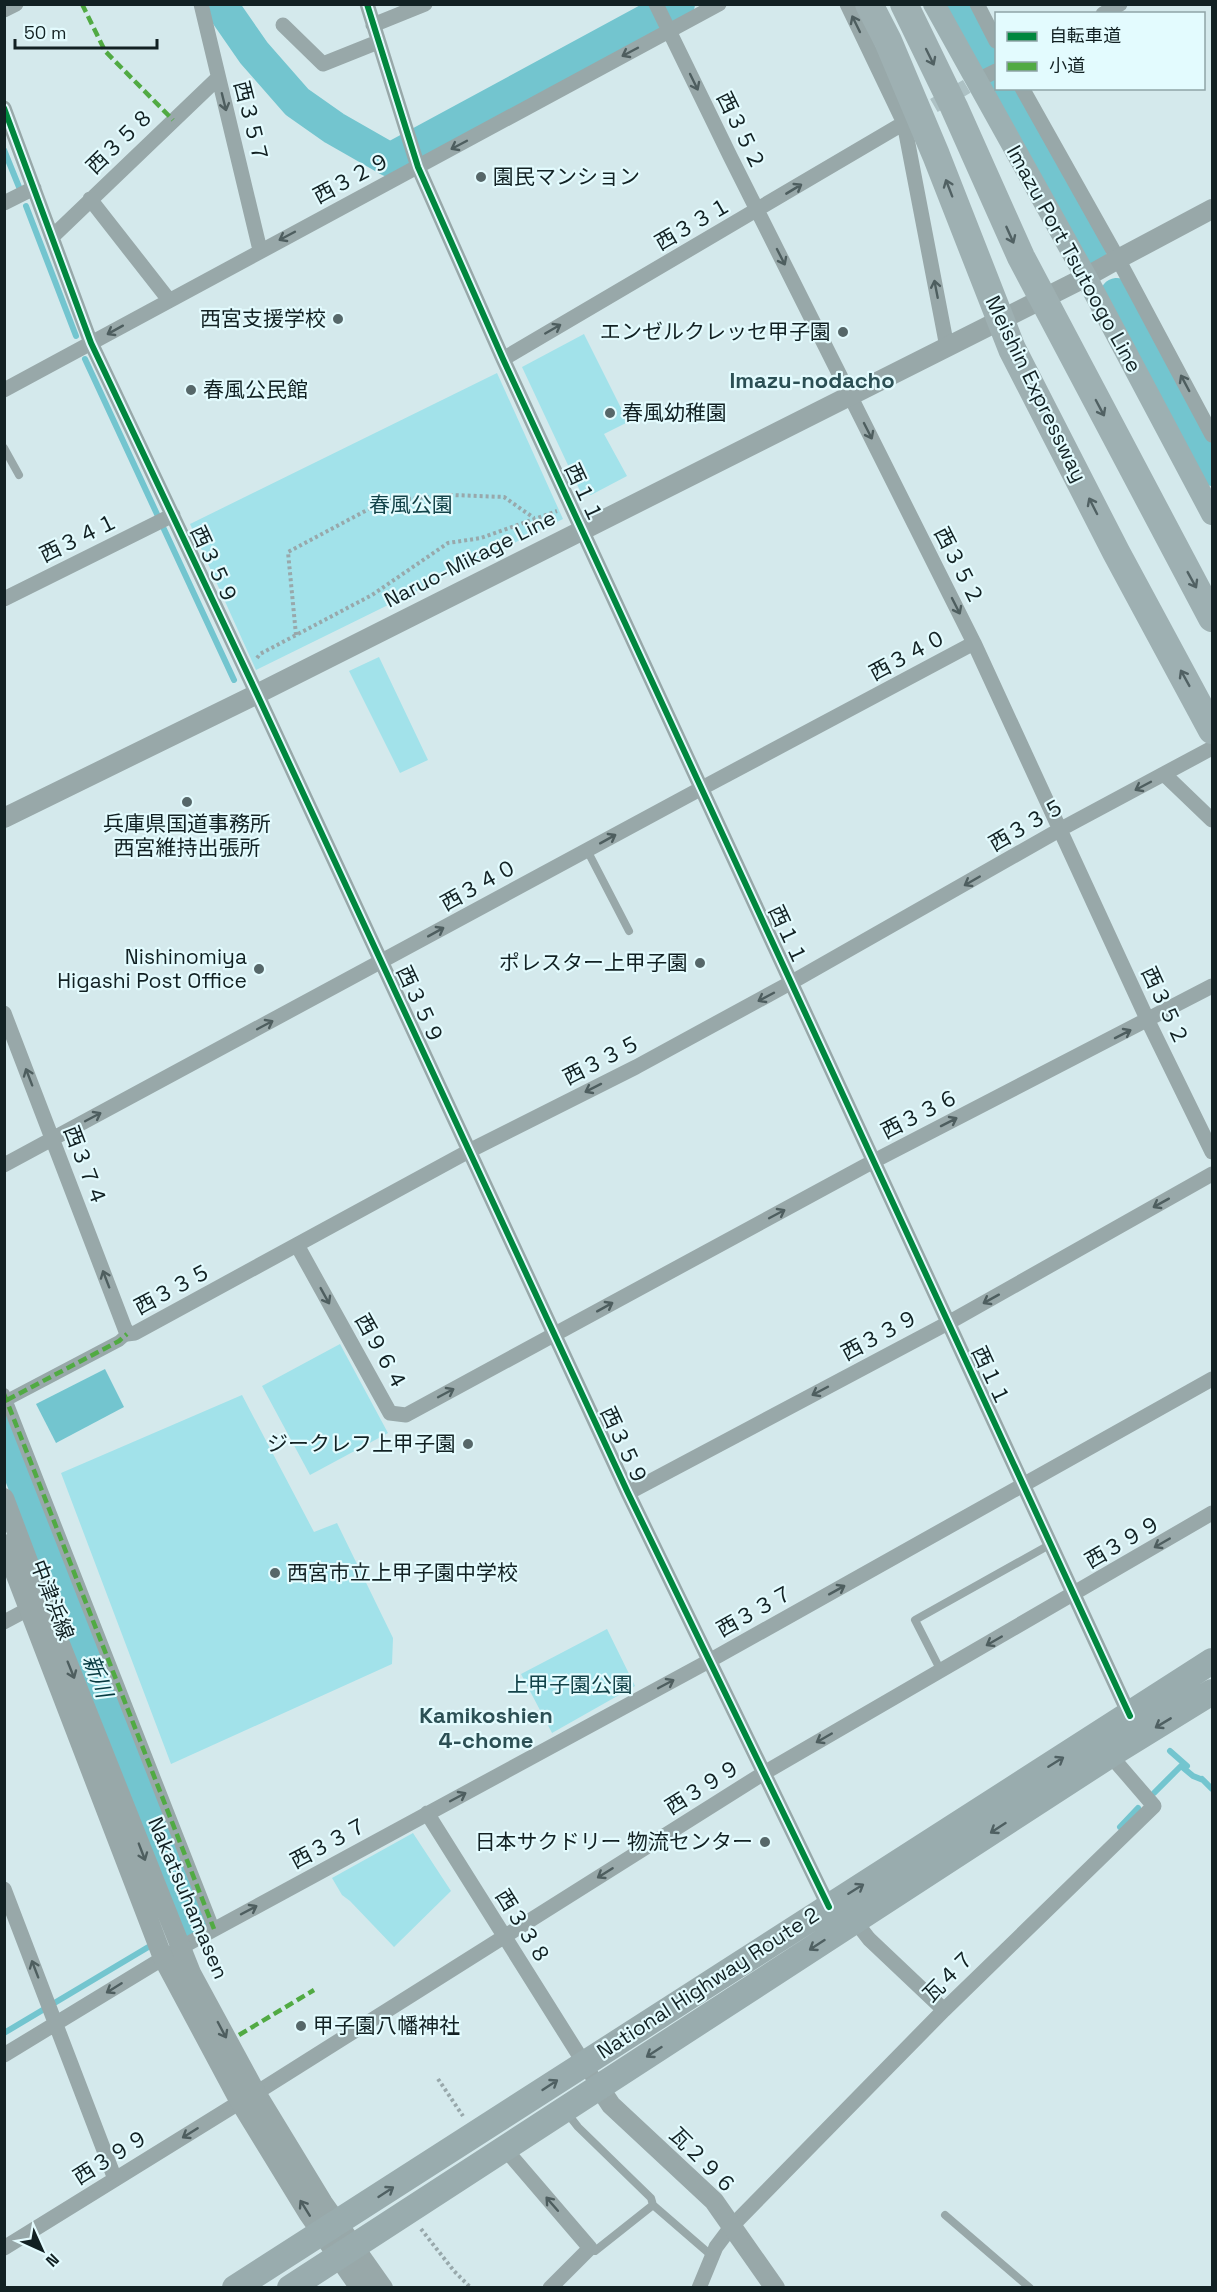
<svg xmlns="http://www.w3.org/2000/svg" width="1217" height="2292" font-family="'Space Grotesk','Noto Sans JP',sans-serif">
  <rect width="100%" height="100%" fill="#d4e9ec"/>
  <path fill="#a2e2ea" d="M584 334 628 422 604 434 627 476 591 495H582L522 367Z
    M497 373 563 519 256 670 190 524Z
    M379 657 428 760 400 773 349 671Z
    M340 1344 388 1433 310 1475 262 1386Z
    M242 1395 314 1532 337 1523 393 1638 392 1664 171 1764 61 1473Z
    M607 1629 635 1686 552 1733 521 1674Z
    M413 1833 451 1891 394 1947 350 1901 342 1895 332 1878Z"/>
  <path fill="#73c5cf" d="M105 1369 124 1407 56 1443 36 1404Z"/>
  <g fill="none" stroke-linecap="round" stroke-linejoin="round">
    <path stroke="#73c5cf" stroke-width="6" d="M4 150 19 187
      M26 206 76 336
      M85 359 234 680
      M1170 1751 1187 1766
      M1202 1779 1212 1789
      M1154 1793 1181 1766 1193 1776 1203 1780
      M1120 1827 1138 1808
      M4 2033 150 1946"/>
    <path stroke="#73c5cf" stroke-width="34" d="M220 4 254 53 297 102 334 128 390 160 678 4
      M958 4 996 74
      M1004 88 1091 247
      M1117 295 1212 469
      M4 1431 179 1880 192 1921"/>
    <path stroke="#adc1c4" stroke-width="15" stroke-dasharray="15 8" stroke-linecap="butt" d="M914 117 976 81"/>
    <path stroke="#98a8ab" stroke-width="4" stroke-dasharray="3 3" stroke-linecap="butt" d="M296 635 288 552 384 501 452 495 504 497 534 518
      M257 658 260 654 372 595 448 543 481 538 557 511
      M438 2079 463 2116
      M421 2229 454 2271 471 2288"/>
    <path stroke="#98a8a9" stroke-width="8" d="M4 448 19 475
      M587 850 629 931
      M941 1671 915 1620 1051 1544
      M567 2113 578 2127 651 2198 653 2205 712 2256
      M945 2215 1030 2288
      M590 2248 595 2251 653 2205"/>
    <path stroke="#98a8a9" stroke-width="12" d="M4 1394 214 1929
      M7 1400 119 1341 127 1334"/>
    <path stroke="#98a8a9" stroke-width="15" d="M201 4 260 250
      M367 4 418 167 503 359 1130 1716
      M656 4 730 156 974 643 1148 1021 1212 1152
      M847 4 904 123 947 347
      M977 4 996 41
      M4 10 16 4
      M1103 14 1120 4
      M283 25 323 64 378 42
      M373 25 425 4
      M976 81 996 71
      M1022 88 1118 259 1212 435
      M4 108 91 343 257 694 628 1493 829 1907
      M90 199 169 300
      M4 203 34 188
      M52 237 218 78
      M503 359 904 123
      M4 390 719 4
      M4 599 173 515
      M1164 774 1212 820
      M4 1013 127 1334 135 1333 469 1151 636 1067 792 982 1061 829 1212 748
      M4 1165 702 788 974 643
      M297 1245 390 1413 406 1415 874 1161 1212 986
      M628 1493 948 1323 1212 1174
      M4 1622 36 1605
      M427 1813 599 2087
      M4 1889 115 2179
      M855 1921 869 1939 944 2010
      M4 2055 180 1948 709 1661 1212 1379
      M256 2093 764 1773 1212 1513
      M505 2149 590 2248 550 2288
      M4 2248 240 2102
      M699 2288 716 2247 731 2227 944 2010 1154 1806 1110 1755"/>
    <path stroke="#98a8a9" stroke-width="20" d="M4 818 257 694 1086 277 1118 259 1212 209
      M4 1498 43 1601 191 1973 256 2093 323 2203 383 2288
      M4 1544 163 1958 240 2102 308 2213 360 2288
      M599 2087 611 2105 714 2201 775 2288"/>
    <path stroke="#9db0b2" stroke-width="22" d="M934 4 1086 277 1212 514"/>
    <path stroke="#99acae" stroke-width="26" d="M235 2288 1212 1661
      M290 2288 1110 1755 1212 1692"/>
    <path stroke="#9eb0b2" stroke-width="28" d="M869 4 888 41 936 155 1012 349 1116 552 1212 730
      M904 4 954 107 1021 257 1212 618"/>
    <path stroke="#51aa43" stroke-width="4.5" stroke-dasharray="9 4.5" stroke-linecap="butt" d="M82 4 105 51 173 120
      M4 1394 214 1929
      M7 1400 119 1341 127 1334
      M239 2035 314 1990"/>
    <defs>
      <path id="cycleway" d="M367 4 418 167 503 359 1130 1716
        M4 108 91 343 257 694 628 1493 829 1907"/>
    </defs>
    <use href="#cycleway" stroke="#e3fbfe" stroke-width="10"/>
    <use href="#cycleway" stroke="#00873e" stroke-width="6"/>
  </g>
  <defs><path id="oneway-shaft" d="M-6 0H5M1.5-3L5.5 0L1.5 3" fill="none" stroke-width="1.6" stroke-linecap="round" stroke-linejoin="round" transform="scale(1.5)"/></defs>
  <g stroke="#4e5e5f">
    <use href="#oneway-shaft" transform="translate(856 24) rotate(-116)"/>
    <use href="#oneway-shaft" transform="translate(630 52) rotate(152)"/>
    <use href="#oneway-shaft" transform="translate(694 82) rotate(64)"/>
    <use href="#oneway-shaft" transform="translate(224 102) rotate(76)"/>
    <use href="#oneway-shaft" transform="translate(459 145) rotate(152)"/>
    <use href="#oneway-shaft" transform="translate(794 189) rotate(-31)"/>
    <use href="#oneway-shaft" transform="translate(287 236) rotate(152)"/>
    <use href="#oneway-shaft" transform="translate(781 257) rotate(63)"/>
    <use href="#oneway-shaft" transform="translate(936 289) rotate(-101)"/>
    <use href="#oneway-shaft" transform="translate(553 329) rotate(-30)"/>
    <use href="#oneway-shaft" transform="translate(115 330) rotate(151)"/>
    <use href="#oneway-shaft" transform="translate(1185 383) rotate(-118)"/>
    <use href="#oneway-shaft" transform="translate(868 431) rotate(63)"/>
    <use href="#oneway-shaft" transform="translate(956 606) rotate(63)"/>
    <use href="#oneway-shaft" transform="translate(1143 786) rotate(152)"/>
    <use href="#oneway-shaft" transform="translate(608 839) rotate(-29)"/>
    <use href="#oneway-shaft" transform="translate(972 881) rotate(150)"/>
    <use href="#oneway-shaft" transform="translate(436 932) rotate(-29)"/>
    <use href="#oneway-shaft" transform="translate(766 997) rotate(152)"/>
    <use href="#oneway-shaft" transform="translate(265 1025) rotate(-28)"/>
    <use href="#oneway-shaft" transform="translate(1123 1034) rotate(-27)"/>
    <use href="#oneway-shaft" transform="translate(29 1077) rotate(-111)"/>
    <use href="#oneway-shaft" transform="translate(593 1088) rotate(153)"/>
    <use href="#oneway-shaft" transform="translate(93 1117) rotate(-28)"/>
    <use href="#oneway-shaft" transform="translate(949 1122) rotate(-27)"/>
    <use href="#oneway-shaft" transform="translate(1161 1203) rotate(151)"/>
    <use href="#oneway-shaft" transform="translate(777 1214) rotate(-28)"/>
    <use href="#oneway-shaft" transform="translate(106 1279) rotate(-111)"/>
    <use href="#oneway-shaft" transform="translate(325 1296) rotate(61)"/>
    <use href="#oneway-shaft" transform="translate(991 1299) rotate(151)"/>
    <use href="#oneway-shaft" transform="translate(605 1307) rotate(-29)"/>
    <use href="#oneway-shaft" transform="translate(820 1391) rotate(152)"/>
    <use href="#oneway-shaft" transform="translate(446 1393) rotate(-28)"/>
    <use href="#oneway-shaft" transform="translate(1162 1543) rotate(150)"/>
    <use href="#oneway-shaft" transform="translate(837 1590) rotate(-29)"/>
    <use href="#oneway-shaft" transform="translate(994 1641) rotate(150)"/>
    <use href="#oneway-shaft" transform="translate(71 1670) rotate(68)"/>
    <use href="#oneway-shaft" transform="translate(666 1684) rotate(-28)"/>
    <use href="#oneway-shaft" transform="translate(824 1738) rotate(150)"/>
    <use href="#oneway-shaft" transform="translate(458 1797) rotate(-28)"/>
    <use href="#oneway-shaft" transform="translate(142 1852) rotate(69)"/>
    <use href="#oneway-shaft" transform="translate(605 1873) rotate(148)"/>
    <use href="#oneway-shaft" transform="translate(249 1910) rotate(-28)"/>
    <use href="#oneway-shaft" transform="translate(35 1969) rotate(-111)"/>
    <use href="#oneway-shaft" transform="translate(114 1988) rotate(148)"/>
    <use href="#oneway-shaft" transform="translate(222 2030) rotate(62)"/>
    <use href="#oneway-shaft" transform="translate(190 2133) rotate(148)"/>
    <use href="#oneway-shaft" transform="translate(552 2204) rotate(-131)"/>
    <use href="#oneway-shaft" transform="translate(305 2208) rotate(-122)"/>
  </g>
  <g stroke="#516163">
    <use href="#oneway-shaft" transform="translate(930 57) rotate(64)"/>
    <use href="#oneway-shaft" transform="translate(949 188) rotate(-111)"/>
    <use href="#oneway-shaft" transform="translate(1010 235) rotate(66)"/>
    <use href="#oneway-shaft" transform="translate(1100 408) rotate(62)"/>
    <use href="#oneway-shaft" transform="translate(1093 506) rotate(-117)"/>
    <use href="#oneway-shaft" transform="translate(1192 580) rotate(61)"/>
    <use href="#oneway-shaft" transform="translate(1185 678) rotate(-119)"/>
  </g>
  <g stroke="#4f6062">
    <use href="#oneway-shaft" transform="translate(1163 1723) rotate(149)"/>
    <use href="#oneway-shaft" transform="translate(1056 1762) rotate(-32)"/>
    <use href="#oneway-shaft" transform="translate(998 1828) rotate(147)"/>
    <use href="#oneway-shaft" transform="translate(856 1889) rotate(-32)"/>
    <use href="#oneway-shaft" transform="translate(817 1945) rotate(147)"/>
    <use href="#oneway-shaft" transform="translate(654 2052) rotate(147)"/>
    <use href="#oneway-shaft" transform="translate(550 2085) rotate(-33)"/>
    <use href="#oneway-shaft" transform="translate(386 2192) rotate(-33)"/>
  </g>
  <g fill="#566769" stroke="#e3fbfe" stroke-width="2">
    <circle cx="481" cy="177" r="6"/>
    <circle cx="338" cy="319" r="6"/>
    <circle cx="843" cy="332" r="6"/>
    <circle cx="191" cy="390" r="6"/>
    <circle cx="610" cy="413" r="6"/>
    <circle cx="187" cy="802" r="6"/>
    <circle cx="700" cy="963" r="6"/>
    <circle cx="259" cy="969" r="6"/>
    <circle cx="468" cy="1444" r="6"/>
    <circle cx="275" cy="1573" r="6"/>
    <circle cx="765" cy="1842" r="6"/>
    <circle cx="301" cy="2026" r="6"/>
  </g>
  <g text-anchor="middle" stroke-width="4.5" stroke-linejoin="round" paint-order="stroke">
    <g font-size="21" fill="#122123" stroke="#e3fbfe">
      <text transform="translate(251 122) rotate(76)" y="7">西３５７</text>
      <text transform="translate(741 131) rotate(64)" y="7">西３５２</text>
      <text transform="translate(120 141) rotate(-44)" y="7">西３５８</text>
      <text transform="translate(352 178) rotate(-28)" y="7">西３２９</text>
      <text transform="translate(693 224) rotate(-30)" y="7">西３３１</text>
      <text transform="translate(1074 259) rotate(61)" y="7">Imazu Port Tsutoogo Line</text>
      <text transform="translate(1036 389) rotate(64)" y="7">Meishin Expressway</text>
      <text transform="translate(584 493) rotate(65)" y="7">西１１</text>
      <text transform="translate(79 538) rotate(-26)" y="7">西３４１</text>
      <text transform="translate(470 559) rotate(-27)" y="7">Naruo-Mikage Line</text>
      <text transform="translate(214 565) rotate(65)" y="7">西３５９</text>
      <text transform="translate(959 566) rotate(63)" y="7">西３５２</text>
      <text transform="translate(908 655) rotate(-28)" y="7">西３４０</text>
      <text transform="translate(1027 825) rotate(-30)" y="7">西３３５</text>
      <text transform="translate(479 885) rotate(-29)" y="7">西３４０</text>
      <text transform="translate(788 935) rotate(65)" y="7">西１１</text>
      <text transform="translate(420 1005) rotate(65)" y="7">西３５９</text>
      <text transform="translate(1165 1006) rotate(65)" y="7">西３５２</text>
      <text transform="translate(602 1060) rotate(-27)" y="7">西３３５</text>
      <text transform="translate(920 1114) rotate(-27)" y="7">西３３６</text>
      <text transform="translate(85 1166) rotate(69)" y="7">西３７４</text>
      <text transform="translate(173 1289) rotate(-28)" y="7">西３３５</text>
      <text transform="translate(880 1335) rotate(-28)" y="7">西３３９</text>
      <text transform="translate(381 1352) rotate(61)" y="7">西９６４</text>
      <text transform="translate(991 1376) rotate(65)" y="7">西１１</text>
      <text transform="translate(624 1446) rotate(65)" y="7">西３５９</text>
      <text transform="translate(1123 1542) rotate(-30)" y="7">西３９９</text>
      <text transform="translate(52 1600) rotate(69)" y="7">中津浜線</text>
      <text transform="translate(755 1611) rotate(-29)" y="7">西３３７</text>
      <text transform="translate(703 1787) rotate(-32)" y="7">西３９９</text>
      <text transform="translate(329 1843) rotate(-28)" y="7">西３３７</text>
      <text transform="translate(188 1898) rotate(67)" y="7">Nakatsuhamasen</text>
      <text transform="translate(523 1927) rotate(58)" y="7">西３３８</text>
      <text transform="translate(949 1976) rotate(-45)" y="7">瓦４７</text>
      <text transform="translate(708 1983) rotate(-33)" y="7">National Highway Route 2</text>
      <text transform="translate(111 2157) rotate(-32)" y="7">西３９９</text>
      <text transform="translate(703 2161) rotate(45)" y="7">瓦２９６</text>
    </g>
    <g font-size="21" fill="#122123" stroke="#e3fbfe" text-anchor="end">
      <text x="493" y="184" text-anchor="start">園民マンション</text>
      <text x="326" y="326">西宮支援学校</text>
      <text x="831" y="339">エンゼルクレッセ甲子園</text>
      <text x="203" y="397" text-anchor="start">春風公民館</text>
      <text x="622" y="420" text-anchor="start">春風幼稚園</text>
      <text x="187" y="831" text-anchor="middle">兵庫県国道事務所<tspan x="187" dy="24">西宮維持出張所</tspan></text>
      <text x="247" y="964">Nishinomiya<tspan x="247" dy="24">Higashi Post Office</tspan></text>
      <text x="688" y="970">ポレスター上甲子園</text>
      <text x="456" y="1451">ジークレフ上甲子園</text>
      <text x="287" y="1580" text-anchor="start">西宮市立上甲子園中学校</text>
      <text x="753" y="1849">日本サクドリー 物流センター</text>
      <text x="313" y="2033" text-anchor="start">甲子園八幡神社</text>
    </g>
    <g font-size="21" fill="#134349" stroke="#e3fbfe">
      <text x="411" y="512">春風公園</text>
      <text x="570" y="1692">上甲子園公園</text>
    </g>
    <g font-size="22" font-weight="bold" fill="#2c5055" stroke="#e3fbfe">
      <text x="812" y="388">Imazu-nodacho</text>
      <text x="486" y="1723">Kamikoshien<tspan x="486" dy="25">4-chome</tspan></text>
    </g>
    <g font-size="22" font-style="italic" fill="#073a40" stroke="#e3fbfe">
      <text transform="translate(98 1676) rotate(69)" y="8">新川</text>
    </g>
  </g>
  <rect width="1217" height="2292" fill="none" stroke="#122123" stroke-width="12"/>
  <rect x="995" y="12" width="210" height="78" fill="#e3fbfe" stroke="#8fa4a6" stroke-width="1.5"/>
  <rect x="1007" y="32" width="30" height="9" fill="#00873e" stroke="#8fa4a6" stroke-width="1.5"/>
  <text x="1049" y="42" font-size="18" fill="#122123">自転車道</text>
  <rect x="1007" y="62" width="30" height="9" fill="#51aa43" stroke="#8fa4a6" stroke-width="1.5"/>
  <text x="1049" y="72" font-size="18" fill="#122123">小道</text>
  <g transform="translate(42 2250) rotate(135)" stroke="#e3fbfe" stroke-width="4.5" paint-order="stroke">
  <path d="M0-4.5L10 22L0 15L-10 22Z" fill="#122123"/>
  <text y="-9" font-size="16" font-weight="bold" text-anchor="middle" fill="#122123">N</text>
  </g>
  <path d="M15 39v9h142v-9" fill="none" stroke="#122123" stroke-width="3"/>
  <text x="24" y="39" font-size="18" fill="#122123" stroke="#e3fbfe" stroke-width="4.5" paint-order="stroke">50 m</text>
</svg>
